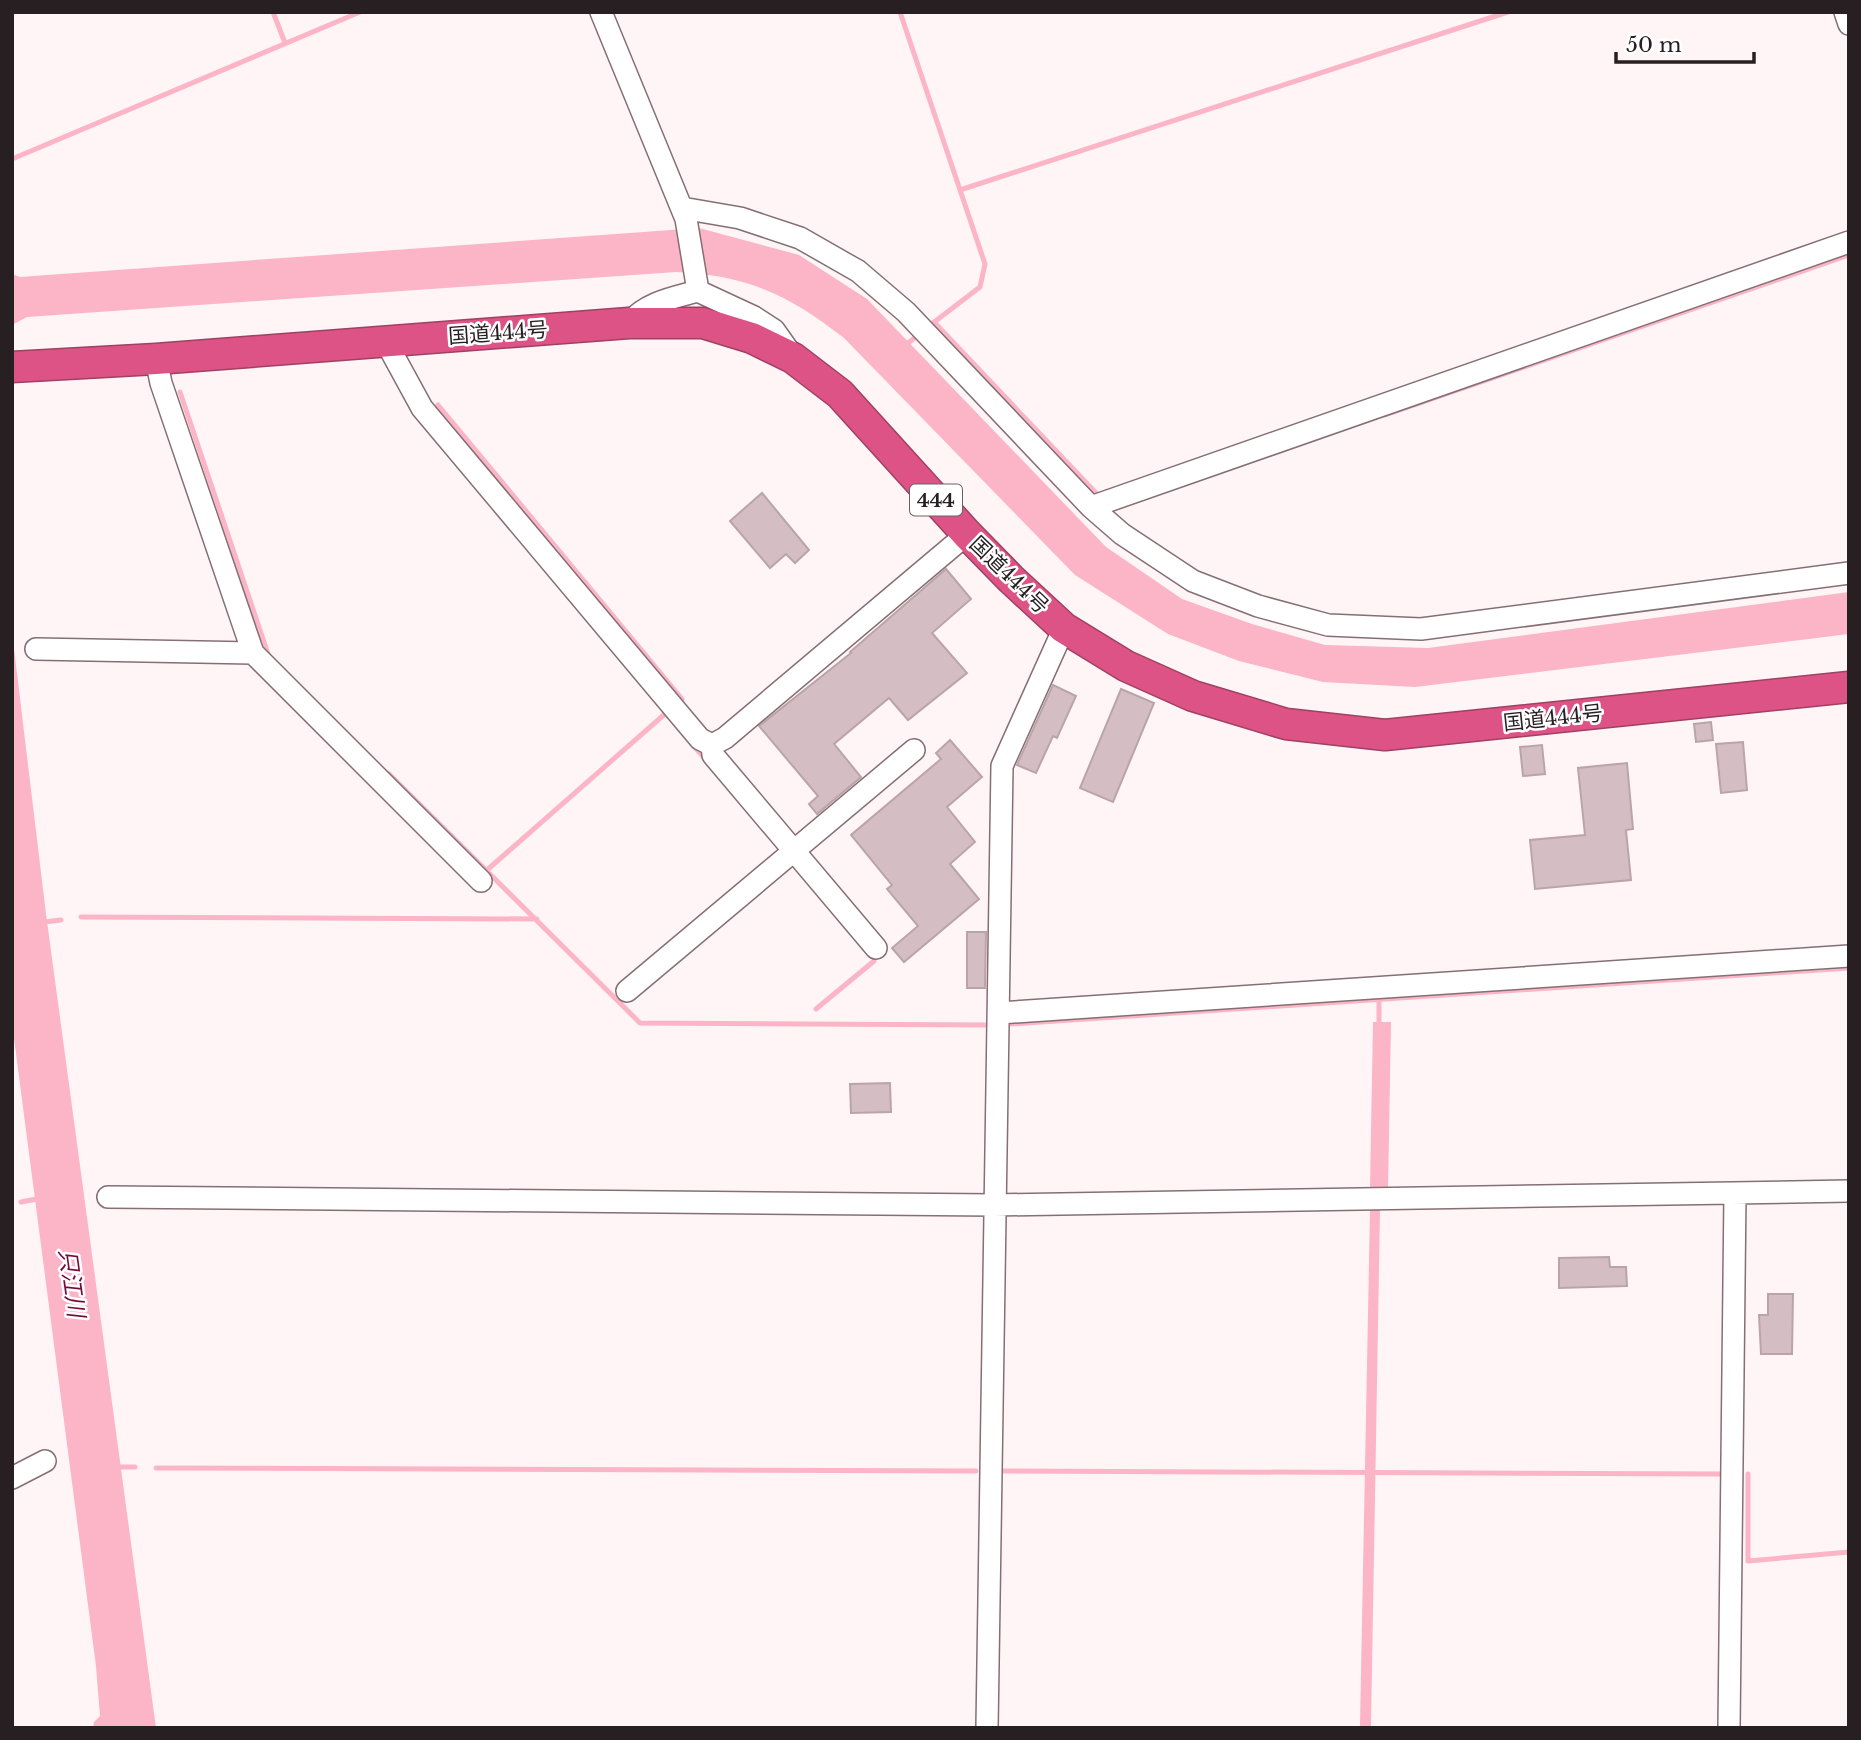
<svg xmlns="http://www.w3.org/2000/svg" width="1861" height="1740" font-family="'Libre Baskerville','Noto Sans JP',serif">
  <rect width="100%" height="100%" fill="#fff5f7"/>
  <path fill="#fcb4c7" d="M699 228 799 255 867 299 1106 547 1182 599 1252 624 1325 645 1428 648 1849 592V634L1415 687 1323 682 1239 661 1168 634 1075 575 844 338C789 295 747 275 676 272L27 317 12 325V274L20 277Z
    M12 632 46 914 156 1728H93L94 1722 100 1716 96 1666 12 1023Z
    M1373 1022H1391L1388 1188 1377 1189V1210H1380L1371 1726 1363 1728 1360 1726 1370 1210 1373 1209V1188H1370Z"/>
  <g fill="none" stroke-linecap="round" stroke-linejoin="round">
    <path stroke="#fcb4c7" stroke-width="5" d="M273 12 285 43
      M900 12 985 264 980 287 929 326
      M12 159 360 12
      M960 190 1508 12
      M934 322 1096 493
      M904 346 921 333
      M180 392 269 657
      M438 405 682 699
      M1385 415 1849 255
      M693 745 707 761
      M389 774 640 1023 986 1025
      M487 870 666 713 668 716
      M81 917 537 919
      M44 922 61 920
      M816 1009 874 961
      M1011 1024 1849 968
      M1379 1028V1000
      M21 1202 42 1198
      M113 1467H135
      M156 1468 976 1471
      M1003 1471 1720 1474
      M1748 1474V1561L1849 1552"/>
  </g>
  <path fill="#d5bec3" stroke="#baa4a9" stroke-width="2" d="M762 493 809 550 795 563 786 554 770 568 730 521Z
    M946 569 971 599 932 633 967 673 908 720 889 698 834 744 861 777 817 814 809 804 818 796 759 726 851 653 850 652Z
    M1053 685 1076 696 1057 738 1053 736 1036 773 1017 765Z
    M1121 689 1154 703 1113 802 1080 788Z
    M1711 722 1713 740 1696 742 1694 724Z
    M950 740 982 777 947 807 975 842 950 864 979 899 904 962 892 948 918 926 887 889 892 885 851 835 941 759 936 753Z
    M1743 742 1747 790 1721 793 1716 744Z
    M1542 745 1545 774 1523 776 1520 747Z
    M1627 763 1633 829 1626 830 1631 880 1535 889 1530 840 1585 835 1578 768Z
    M967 932H986L985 988H967Z
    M890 1083 891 1112 851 1113 850 1084Z
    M1609 1257 1610 1267H1626L1627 1286 1559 1288V1258Z
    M1768 1294H1793L1792 1354H1761L1759 1315H1768Z"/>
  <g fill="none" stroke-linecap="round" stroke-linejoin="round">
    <defs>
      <path id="minor" d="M601 12 686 219 698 291 754 317 774 330 791 354
        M1845 12 1849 24
        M682 208 740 218 800 238 858 271 906 312 1091 507 1122 534 1193 581 1258 606 1328 625 1421 629 1849 573
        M629 323C647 302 673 298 698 291
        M386 342 422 408 700 739 712 745 725 738 967 534
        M156 359 161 383 253 653 481 881
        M1091 507 1849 242
        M36 649 253 653
        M712 745 713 755 876 948
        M627 991 914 750
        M999 1013 1849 956
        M108 1197 994 1205 1849 1191
        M12 1478 45 1461
        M987 1728 1002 766 1064 628
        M1729 1728 1735 1193"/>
      <path id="highway" d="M12 367 156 359 629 323H703L752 338 793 358 840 394 967 534 1011 579 1064 628 1126 666 1193 696 1286 724 1385 735 1849 687"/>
    </defs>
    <use href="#minor" stroke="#846f74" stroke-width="24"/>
    <use href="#highway" stroke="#9e4162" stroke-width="33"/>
    <use href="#minor" stroke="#fff" stroke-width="21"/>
    <use href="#highway" stroke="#de5385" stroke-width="30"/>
  </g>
  <g text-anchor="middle" stroke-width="5" stroke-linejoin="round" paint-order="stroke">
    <rect fill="#fff" stroke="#686264" stroke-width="2" x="910" y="484.5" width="52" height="31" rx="5"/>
    <g font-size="19" font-weight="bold" fill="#271f21">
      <text x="936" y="507">444</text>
    </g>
    <g font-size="21" fill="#271f21" stroke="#fff">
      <text transform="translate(498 333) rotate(-4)" y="7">国道444号</text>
      <text transform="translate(1009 575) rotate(44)" y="7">国道444号</text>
      <text transform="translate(1553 718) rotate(-6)" y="7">国道444号</text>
    </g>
    <g font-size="23" font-style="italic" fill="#750b3b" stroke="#fff">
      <text transform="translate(72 1283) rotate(82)" y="8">只江川</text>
    </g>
  </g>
  <rect width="1861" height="1740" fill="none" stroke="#271f21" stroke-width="28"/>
  <path d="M1616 52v10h138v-10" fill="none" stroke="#271f21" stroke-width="3.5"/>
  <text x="1626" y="52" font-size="21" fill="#271f21" stroke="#ffffff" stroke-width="5" paint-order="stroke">50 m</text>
</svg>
